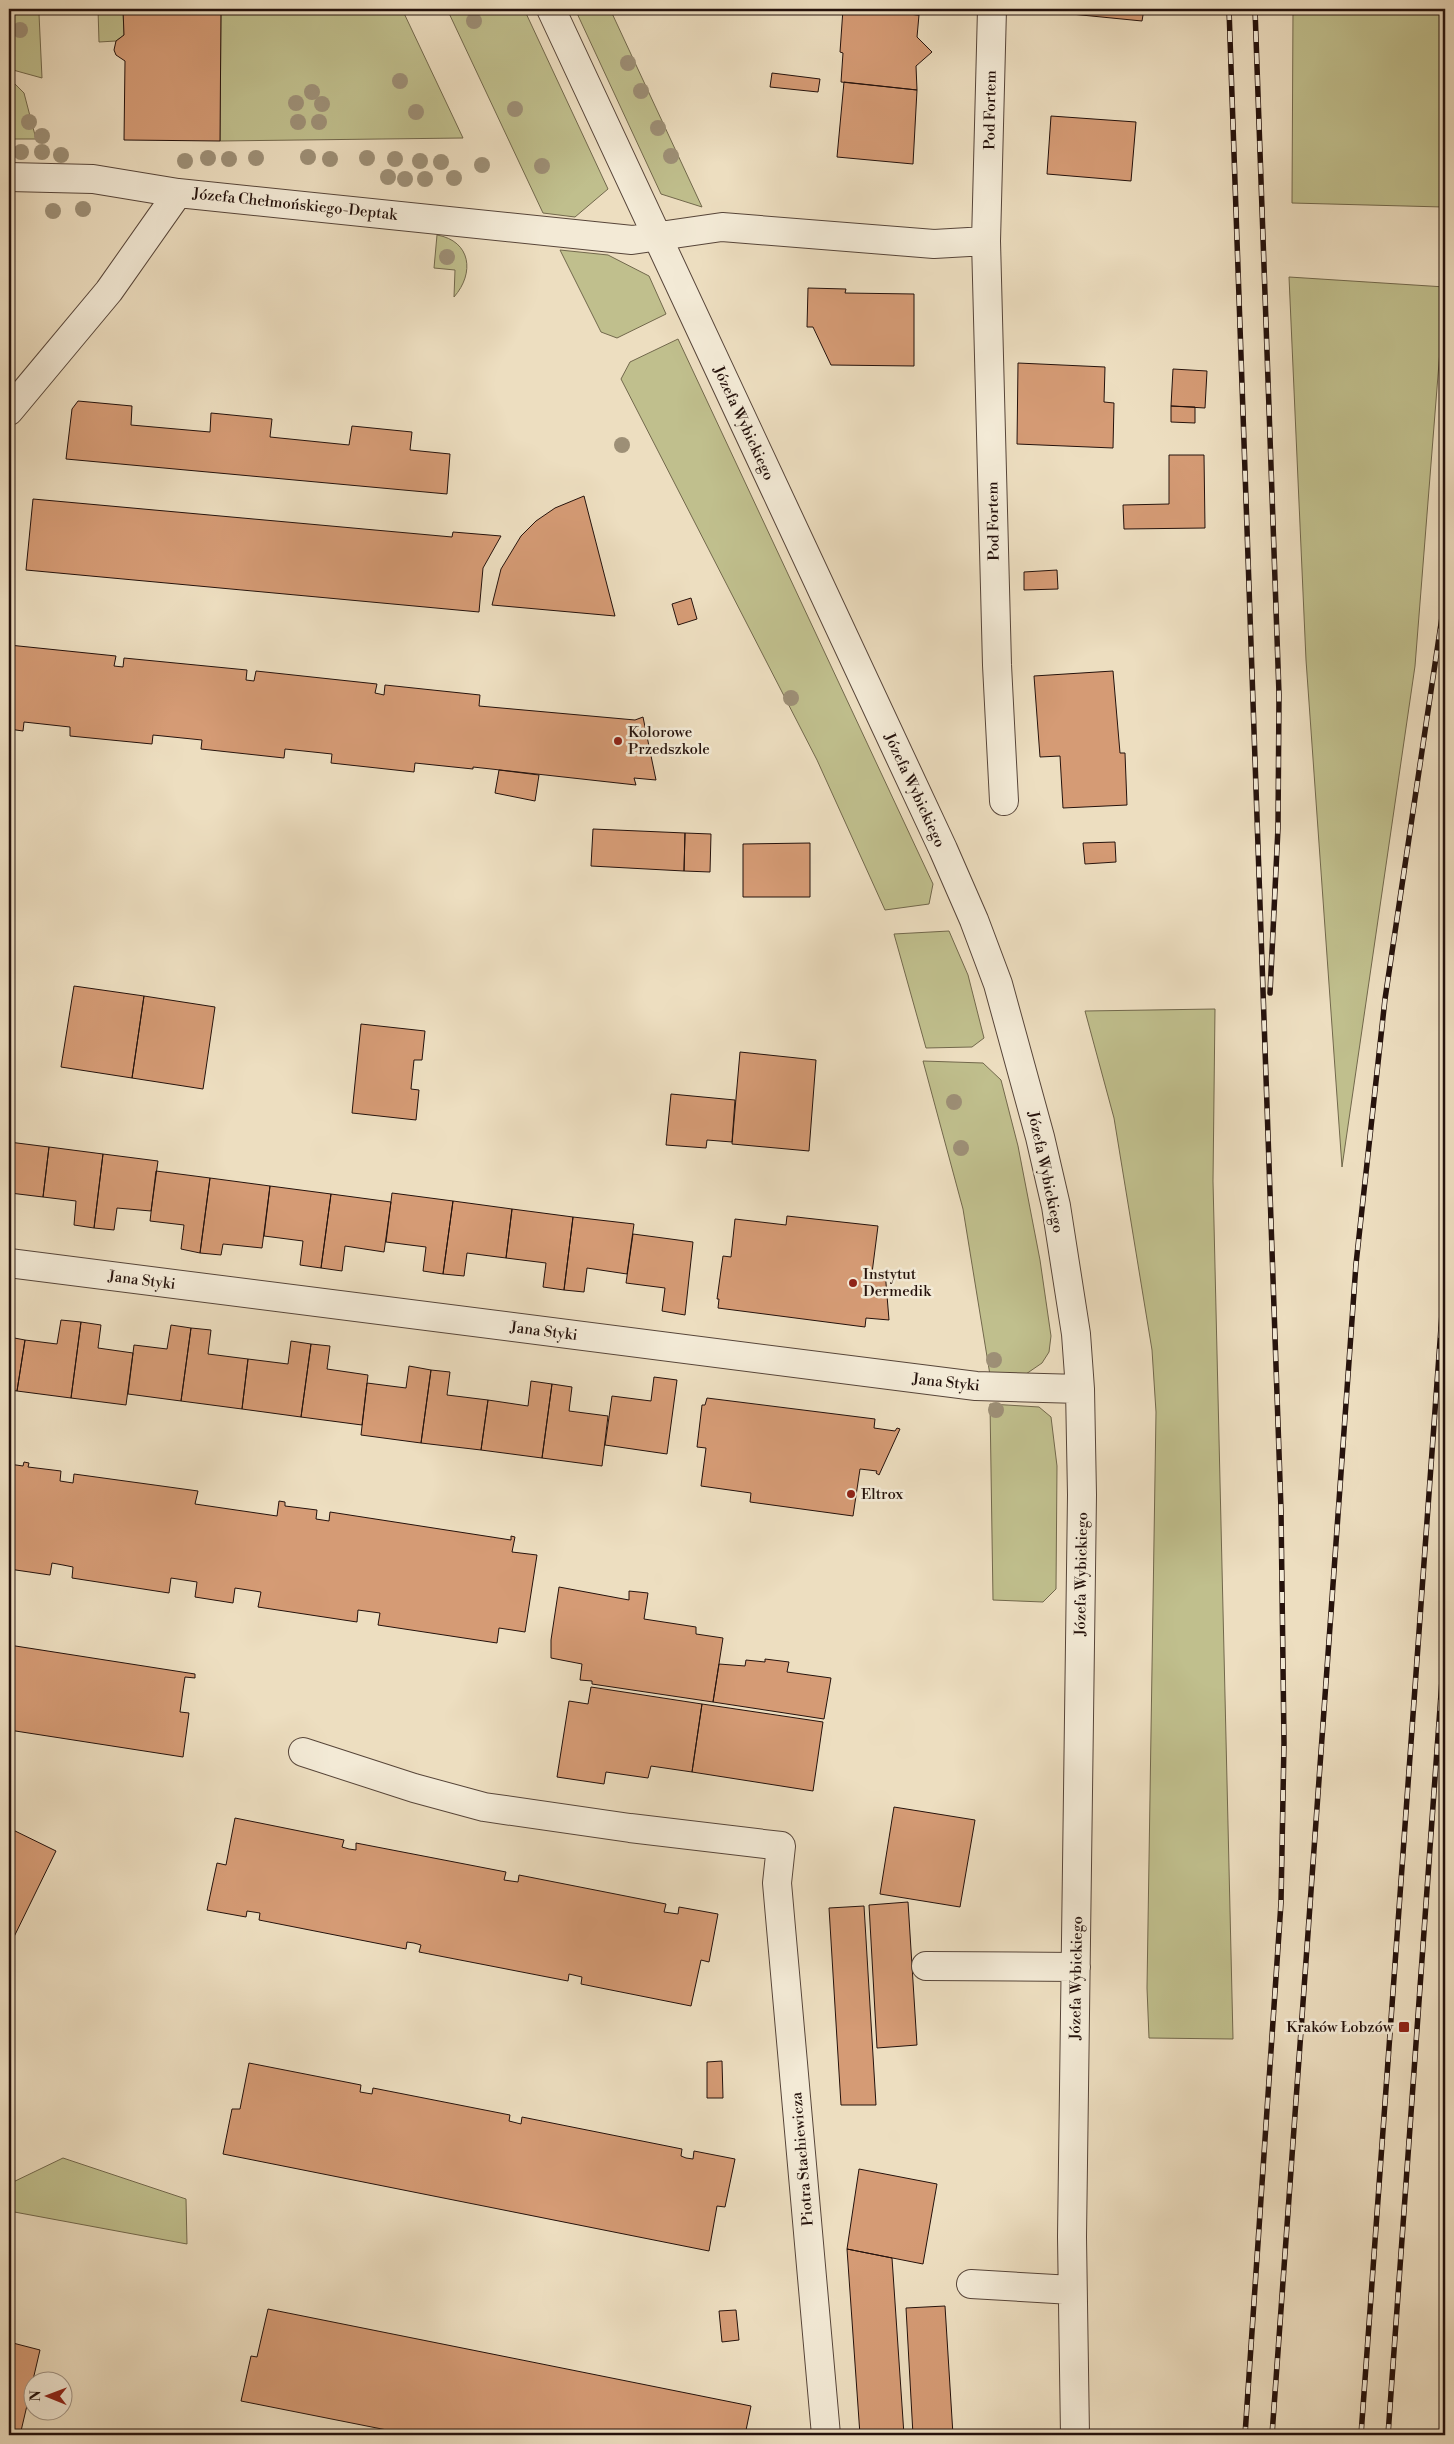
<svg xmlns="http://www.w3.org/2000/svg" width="1454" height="2444" font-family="'Libre Bodoni',serif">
  <rect width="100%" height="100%" fill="#eddec0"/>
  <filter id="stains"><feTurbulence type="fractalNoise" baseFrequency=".004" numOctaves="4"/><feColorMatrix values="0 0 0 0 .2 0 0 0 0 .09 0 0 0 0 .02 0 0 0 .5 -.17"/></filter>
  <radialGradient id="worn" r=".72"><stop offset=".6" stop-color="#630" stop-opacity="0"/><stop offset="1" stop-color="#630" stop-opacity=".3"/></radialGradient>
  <path fill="#c0bf8d" stroke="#72684c" d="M9 9H44L39 14 42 78 13 70 9 66Z
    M98 9H123L124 35 116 41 99 42Z
    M221 9H402L463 138 220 141Z
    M447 9H524L608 189 575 217 543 213Z
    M575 9H610L702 207 661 194Z
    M1293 9H1445L1443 207 1292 203Z
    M9 78 24 93 36 139H9Z
    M437 235C471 241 475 273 454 297L455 270 434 268Z
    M560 250 608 255 649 276 666 314 617 338 601 332Z
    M1289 277 1445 287 1415 666 1342 1167 1306 660Z
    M678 339 933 884 929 904 885 910 817 760 621 379 630 362Z
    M949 931 968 975 984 1038 972 1047 926 1048 894 934Z
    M1215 1009 1213 1181 1233 2039 1149 2038 1147 1988 1156 1412 1152 1350 1114 1118 1085 1011Z
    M923 1061 983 1063 1001 1080 1018 1146 1040 1260 1051 1336 1049 1352 1042 1363 1026 1374 990 1375 963 1209Z
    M990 1404 1039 1407 1051 1417 1057 1466 1056 1589 1043 1602 993 1600Z
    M63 2158 186 2199 187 2244 9 2211V2184Z"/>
  <path fill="#d59b75" stroke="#25120c" d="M123 9H221L220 141 124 140 125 61 116 55 114 50 116 41 124 35Z
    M843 9 919 15 917 37 932 52 916 66 917 90 841 82 843 53 840 52Z
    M860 9H919V15Z
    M1061 9H1144L1142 21 1061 13Z
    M772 73 820 79 818 92 770 87Z
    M844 82 917 90 913 164 837 157Z
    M1051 116 1136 122 1131 181 1047 174Z
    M808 288 846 289 845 293 914 294V366L831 365 813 327H807Z
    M1018 363 1105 367 1104 402 1114 403 1113 448 1017 444Z
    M1173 369 1207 371 1205 408 1171 406Z
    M78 401 132 406 131 425 210 432 211 413 272 419 270 437 349 445 352 426 412 432 410 450 450 454 447 494 66 459 72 409Z
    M1171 406 1195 407V423L1171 422Z
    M1169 455H1204L1205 528 1124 529 1123 505 1169 504Z
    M584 496 615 616 492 605 501 569 521 536 536 521 555 508Z
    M33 499 452 537 453 532 501 536 483 568 479 612 26 570Z
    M1057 570 1058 589 1024 590V572Z
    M691 598 697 619 678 625 672 604Z
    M9 645 116 656 114 666 123 667 124 658 247 670 246 680 254 681 256 671 377 684 375 693 384 695 385 685 480 695 479 706 635 720 643 717 656 780 634 778 636 785 473 767V769L415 763 414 772 331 763 332 754 285 749 284 758 201 749 202 740 153 735 152 744 70 736V727L24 722 23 731 9 729Z
    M1113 671 1120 753H1125L1127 805 1063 808 1060 756 1040 757 1034 676Z
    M499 770 539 775 535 801 495 793Z
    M593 829 685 833 684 871 591 866Z
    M685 833 711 834 710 872 684 871Z
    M1115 842 1116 862 1085 864 1083 843Z
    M810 843V897H743V844Z
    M74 986 144 996 132 1078 61 1067Z
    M144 996 215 1007 203 1089 132 1078Z
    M361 1024 425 1031 422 1060H414L411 1089 419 1090 416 1120 352 1113Z
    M740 1052 816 1060 809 1151 732 1144Z
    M671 1094 735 1100 732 1142 707 1140 706 1148 666 1145Z
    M9 1142 49 1147 43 1197 10 1193 9 1198Z
    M49 1147 103 1154 94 1228 74 1225 76 1201 43 1197Z
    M103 1154 158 1161 151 1211 117 1208 114 1230 94 1228Z
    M156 1171 210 1178 200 1253 181 1249 184 1225 150 1221Z
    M210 1178 270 1186 262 1248 223 1244 221 1255 200 1253Z
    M270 1186 331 1194 321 1268 300 1265 303 1241 264 1236Z
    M392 1193 453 1201 443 1274 423 1271 426 1247 386 1242Z
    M331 1194 391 1202 384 1252 345 1246 342 1271 321 1268Z
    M453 1201 512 1209 506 1258 467 1253 464 1276 443 1274Z
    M512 1209 573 1217 564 1290 543 1287 546 1263 506 1258Z
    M787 1216 878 1226 872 1273 882 1275 881 1271H885L889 1320 866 1318 865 1327 718 1308 719 1299H717L723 1256 731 1257 735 1219 786 1225Z
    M573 1217 634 1224 627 1274 587 1268 584 1292 564 1290Z
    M633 1234 693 1242 685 1315 662 1311 665 1288 626 1283Z
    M61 1320 81 1322 71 1398 17 1391 25 1340 57 1344Z
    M81 1322 101 1325 98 1348 133 1353 126 1405 71 1398Z
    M171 1325 191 1328 181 1401 128 1394 134 1345 167 1349Z
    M191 1328 211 1330 208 1354 248 1359 242 1409 181 1401Z
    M9 1337 25 1340 17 1391 9 1390Z
    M291 1341 311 1344 301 1417 242 1409 248 1359 288 1364Z
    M311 1344 330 1346 327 1369 368 1375 362 1425 301 1417Z
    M409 1366 431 1370 421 1443 361 1435 367 1383 406 1388Z
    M431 1370 450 1372 447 1395 488 1400 481 1450 421 1443Z
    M654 1377 677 1380 667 1454 605 1445 612 1396 651 1401Z
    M531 1381 552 1384 542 1458 481 1450 488 1400 528 1406Z
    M552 1384 572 1387 569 1411 608 1416 602 1466 542 1458Z
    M707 1398 875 1419 874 1428 895 1431 897 1428 900 1429 879 1475 876 1473 877 1471 860 1469 853 1516 750 1502 751 1493 701 1486 706 1448 697 1447 702 1405H705Z
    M24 1462 29 1463 28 1467 61 1471 60 1481 73 1483 74 1474 198 1491 195 1504 277 1516 279 1501 285 1502V1506L317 1510 316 1519 329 1521 330 1512 511 1540V1536L515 1537 512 1552 537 1555 525 1632 499 1628 497 1643 378 1625 380 1613 358 1610 357 1622 258 1607 261 1592 235 1588 233 1603 195 1597 197 1582 171 1578 169 1593 72 1578 73 1567 63 1565 52 1563 50 1575 9 1569V1464L23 1466Z
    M559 1587 629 1600V1591L648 1593 644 1619 696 1627V1634L723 1638 713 1702 592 1684V1681L580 1680 582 1664 551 1658V1640Z
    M9 1645 195 1674V1678L185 1677 183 1690 180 1712 189 1713 183 1757 9 1730Z
    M765 1659 789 1662 787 1672 831 1678 824 1719 713 1702 719 1664 745 1666 746 1660 765 1662Z
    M591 1687 702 1704 692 1772 651 1766 648 1778 606 1772 604 1784 557 1777 569 1701 588 1704Z
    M702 1704 823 1722 813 1791 692 1772Z
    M894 1807 975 1820 960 1907 880 1894Z
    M235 1818 344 1840 342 1847 349 1849 356 1850V1843L506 1872 504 1880 518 1882 519 1875 666 1904 664 1912 678 1914 679 1907 718 1914 709 1962 701 1960 691 2006 581 1984 582 1977 569 1974 568 1981 419 1952 421 1945 414 1943 407 1942 406 1949 259 1920 260 1913 247 1911 246 1917 207 1910 217 1863 226 1865Z
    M9 1828 56 1851 9 1947Z
    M908 1902 917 2045 877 2048 869 1905Z
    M864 1906 876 2105H841L829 1908Z
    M722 2061 723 2098H707V2062Z
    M249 2063 361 2085 360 2092 372 2094 373 2088 510 2115 509 2121 521 2124 522 2117 682 2149 681 2156 686 2158 693 2159 694 2151 735 2159 725 2207 717 2206 709 2251 223 2154 232 2109H240Z
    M859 2169 937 2184 923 2264 847 2249Z
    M847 2249 892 2258 904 2435H860Z
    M945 2306 953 2435H913L906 2308Z
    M268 2309 751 2406 745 2435H412L241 2401 251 2356 257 2357Z
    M736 2310 739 2340 722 2342 719 2311Z
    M9 2342 40 2350 21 2431 23 2432V2435H9Z"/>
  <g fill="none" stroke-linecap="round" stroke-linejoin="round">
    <defs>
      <path id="minor" d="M551 9 943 849 974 920 998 984 1040 1137 1056 1206 1076 1334 1080 1389 1082 1495 1072 2237 1075 2435
        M992 9 986 241 997 665 1004 801
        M9 177 93 179 178 193 632 240 722 227 934 244 986 241
        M9 411 109 291 178 193
        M9 1263 976 1386 1080 1389
        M303 1752 414 1788 484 1807 630 1828 781 1846 777 1883 826 2435
        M926 1966 1076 1967
        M971 2284 1072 2290"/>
    </defs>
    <use href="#minor" stroke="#574539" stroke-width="30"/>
    <use href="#minor" stroke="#f3ead6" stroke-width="28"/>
    <defs>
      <path id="rail" d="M1229 9 1281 1510 1284 1743 1281 1903 1245 2435
        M1255 9 1279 694 1278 828 1270 993
        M1272 2435 1356 1264 1385 999 1445 597
        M1361 2435 1445 1272
        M1388 2435 1445 1638"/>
    </defs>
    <use href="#rail" stroke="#25120c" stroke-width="5.5"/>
    <use href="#rail" stroke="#f3ead6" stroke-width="4" stroke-dasharray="11" stroke-linecap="butt"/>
  </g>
  <g fill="#9d8f76">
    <circle cx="474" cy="21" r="8"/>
    <circle cx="20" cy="30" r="8"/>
    <circle cx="628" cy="63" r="8"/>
    <circle cx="400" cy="81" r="8"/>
    <circle cx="641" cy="91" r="8"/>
    <circle cx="312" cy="92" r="8"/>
    <circle cx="296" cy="103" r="8"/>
    <circle cx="322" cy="104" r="8"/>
    <circle cx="515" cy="109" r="8"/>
    <circle cx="416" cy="112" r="8"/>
    <circle cx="29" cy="122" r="8"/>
    <circle cx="298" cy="122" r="8"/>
    <circle cx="319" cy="122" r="8"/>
    <circle cx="658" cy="128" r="8"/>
    <circle cx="42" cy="136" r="8"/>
    <circle cx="21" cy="152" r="8"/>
    <circle cx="42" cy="152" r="8"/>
    <circle cx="61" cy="155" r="8"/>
    <circle cx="671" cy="156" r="8"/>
    <circle cx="308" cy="157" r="8"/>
    <circle cx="208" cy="158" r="8"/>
    <circle cx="256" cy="158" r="8"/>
    <circle cx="367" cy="158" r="8"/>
    <circle cx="229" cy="159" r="8"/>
    <circle cx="330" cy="159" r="8"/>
    <circle cx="395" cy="159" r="8"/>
    <circle cx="185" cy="161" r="8"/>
    <circle cx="420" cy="161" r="8"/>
    <circle cx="441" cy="162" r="8"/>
    <circle cx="482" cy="165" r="8"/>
    <circle cx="542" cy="166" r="8"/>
    <circle cx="388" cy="177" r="8"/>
    <circle cx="454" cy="178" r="8"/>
    <circle cx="405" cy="179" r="8"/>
    <circle cx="425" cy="179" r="8"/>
    <circle cx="83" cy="209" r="8"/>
    <circle cx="53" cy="211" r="8"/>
    <circle cx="447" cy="257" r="8"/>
    <circle cx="622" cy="445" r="8"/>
    <circle cx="791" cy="698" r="8"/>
    <circle cx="954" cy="1102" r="8"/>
    <circle cx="961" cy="1148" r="8"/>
    <circle cx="994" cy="1360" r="8"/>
    <circle cx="996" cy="1410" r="8"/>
  </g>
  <g fill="#8f2418" stroke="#f3ead6" stroke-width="2">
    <circle cx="618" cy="741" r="5"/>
    <circle cx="853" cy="1283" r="5"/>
    <circle cx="851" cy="1494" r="5"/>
    <rect x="1398" y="2021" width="12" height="12" rx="2.5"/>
  </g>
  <g text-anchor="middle" stroke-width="5" stroke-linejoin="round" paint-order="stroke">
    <g font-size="15" fill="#25120c" stroke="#f3ead6">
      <text transform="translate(990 110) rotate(-89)" y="5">Pod Fortem</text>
      <text transform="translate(295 204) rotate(6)" y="5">Józefa Chełmońskiego-Deptak</text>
      <text transform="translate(744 423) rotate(65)" y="5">Józefa Wybickiego</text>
      <text transform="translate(993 521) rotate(-91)" y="5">Pod Fortem</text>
      <text transform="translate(915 790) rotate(65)" y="5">Józefa Wybickiego</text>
      <text transform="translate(1046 1172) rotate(78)" y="5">Józefa Wybickiego</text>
      <text transform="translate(142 1280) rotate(7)" y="5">Jana Styki</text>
      <text transform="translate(544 1331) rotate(7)" y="5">Jana Styki</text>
      <text transform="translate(946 1382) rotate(6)" y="5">Jana Styki</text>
      <text transform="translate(1081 1574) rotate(-89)" y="5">Józefa Wybickiego</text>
      <text transform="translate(1076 1978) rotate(-89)" y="5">Józefa Wybickiego</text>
      <text transform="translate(802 2159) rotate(-95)" y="5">Piotra Stachiewicza</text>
    </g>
    <g font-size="15" fill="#25120c" stroke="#f3ead6" text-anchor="start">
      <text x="628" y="737">Kolorowe<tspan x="628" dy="17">Przedszkole</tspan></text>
      <text x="863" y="1279">Instytut<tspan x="863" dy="17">Dermedik</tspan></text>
      <text x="861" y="1499">Eltrox</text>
      <text x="1393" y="2032" text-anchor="end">Kraków Łobzów</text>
    </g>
  </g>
  <rect width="1454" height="2444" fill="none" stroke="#eddec0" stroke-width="30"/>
  <rect x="10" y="10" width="1434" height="2424" fill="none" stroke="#25120c" stroke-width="2.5"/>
  <rect x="15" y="15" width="1424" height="2414" fill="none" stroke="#25120c"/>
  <g transform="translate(48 2396) rotate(271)"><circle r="24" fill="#f3ead6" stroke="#a19485"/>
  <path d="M0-4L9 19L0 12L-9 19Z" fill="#8f2418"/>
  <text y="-8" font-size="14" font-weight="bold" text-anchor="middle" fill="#25120c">N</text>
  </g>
  <rect width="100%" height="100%" filter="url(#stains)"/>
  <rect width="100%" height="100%" fill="url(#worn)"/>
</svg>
